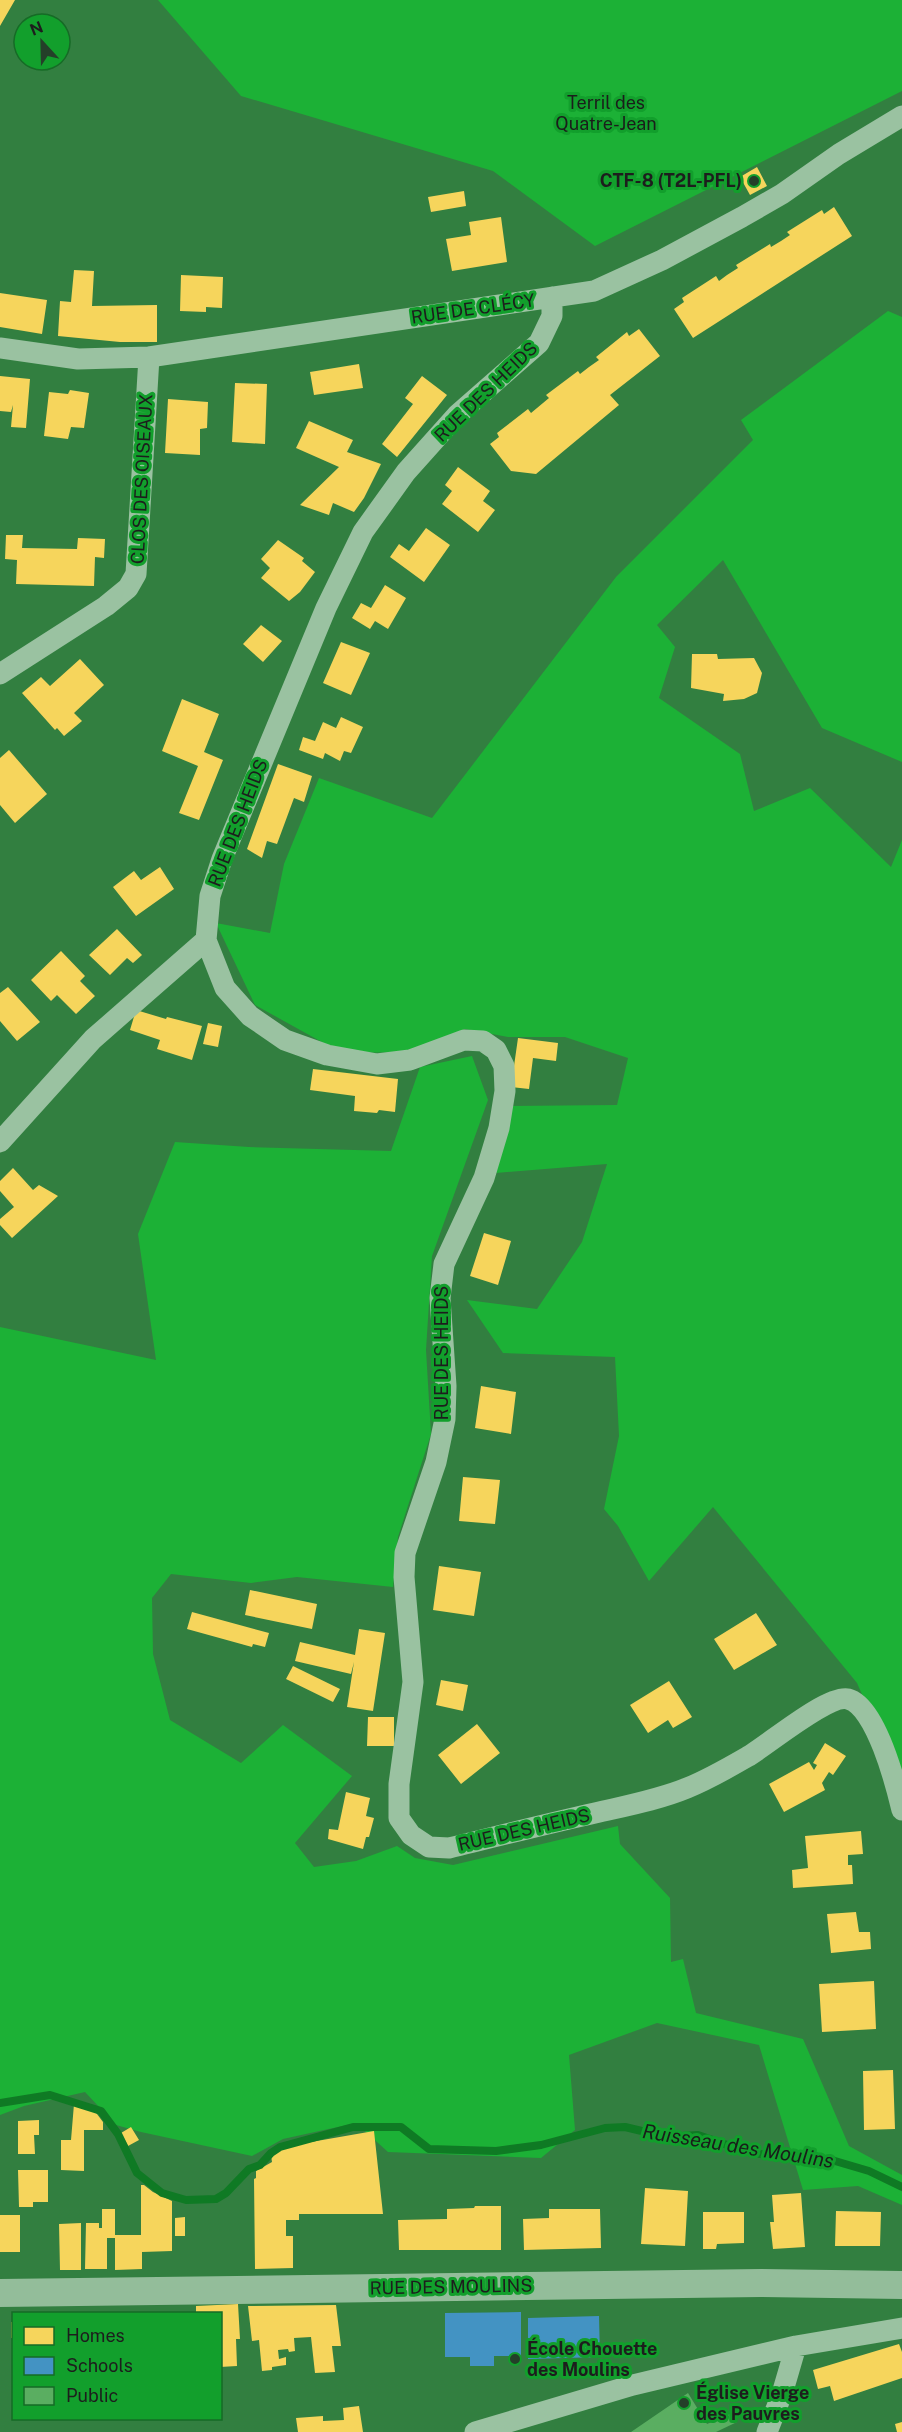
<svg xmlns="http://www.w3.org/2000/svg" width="902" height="2432" font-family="'Public Sans',sans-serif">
  <rect width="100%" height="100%" fill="#327f40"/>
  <path fill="#1cb136" d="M158 0H902V91L595 246 493 171 241 96Z
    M888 311 902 317V762L822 728 723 560 657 625 675 647 659 698 740 754 754 811 810 788 891 867 902 840V1786L857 1683 713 1507 649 1581 618 1526 604 1509 619 1436 615 1357 503 1353 467 1300 537 1309 582 1242 607 1164 496 1173 509 1106 617 1105 628 1058 565 1037H508L465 1029 417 1052 336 1053 329 1046 255 1005 216 923 270 933 284 864 319 778 432 818 616 577 753 440 741 420Z
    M472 1056 488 1100 432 1256 426 1350 431 1434 398 1537 393 1587 297 1577 251 1583 171 1574 152 1598 153 1654 170 1720 241 1763 283 1725 352 1776 295 1843 314 1867 356 1861 397 1846 415 1858 453 1865 618 1826 620 1844 670 1898 671 1962 683 1959 696 2013 803 2039 849 2146 902 2175V2205L858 2186 803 2190 759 2045 657 2023 569 2055 575 2130 541 2158 388 2152 356 2123 283 2139 252 2156 141 2132 116 2125 85 2092 24 2106 0 2115V1327L156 1360 138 1234 175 1142 249 1147 391 1151 420 1067Z"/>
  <path fill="#f6d55c" d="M0 0H15L0 26Z
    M757 167 767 186 750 195 740 177Z
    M464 191 466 206 431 212 428 197Z
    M834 207 852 236 693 338 674 309 684 302 682 298 716 276 719 281 727 275 738 268 736 265 770 244 771 247 781 241 790 235 787 232 822 210 824 214Z
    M501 217 507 262 452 271 446 239 471 235 469 222Z
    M74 270 94 271 92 306 157 305V342H120L58 336 60 301 71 302Z
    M181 275 223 277 222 308 206 307V312L180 311Z
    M0 293 47 300 42 334 0 327Z
    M639 329 660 356 610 395 619 405 536 474 511 471 490 444 499 437 497 433 528 409 531 413 549 398 546 395 578 371 580 374 589 367 599 360 596 357 627 332 629 336Z
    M359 364 363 388 314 395 310 372Z
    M0 376 30 379 26 428 11 427 13 405 11 412 0 411Z
    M422 376 447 395 397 457 382 444 413 404 405 398Z
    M235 383 267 384 265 444 232 442Z
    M70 390 89 393 84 428 71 427 68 439 44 436 49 392 68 394Z
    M168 399 208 402 207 428 200 429V455L165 453Z
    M309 421 353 440 347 452 381 464 364 498 354 512 333 503 329 515 300 505 339 467 296 448Z
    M458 467 490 491 483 501 495 510 478 532 442 504 452 491 445 485Z
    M426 528 450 545 424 582 390 557 399 544 409 551Z
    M6 535H23L22 548 77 549 78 538 105 539 104 558 95 557 94 586 16 584 17 560 5 559Z
    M278 540 304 558 302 561 315 572 300 592 289 601 261 578 270 568 261 559Z
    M385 585 406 598 388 629 375 621 370 629 352 618 361 603 371 608Z
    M261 625 282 641 263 662 243 644Z
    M341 642 370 653 351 695 323 683Z
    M692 654H717L718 659 754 658 762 673 757 693 744 699 723 701 724 694 691 688Z
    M80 659 104 685 74 713 82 721 64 736 57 728 55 730 22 693 41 677 50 686Z
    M182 699 219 714 204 752 223 760 199 820 179 813 198 766 162 751Z
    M341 717 363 727 351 753 344 751 340 761 325 753 323 759 299 750 303 737 315 741 323 722 336 728Z
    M9 750 47 794 15 823 0 805V758Z
    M278 764 312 776 304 802 294 798 277 844 267 841 262 858 247 849Z
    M160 867 174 889 136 916 113 887 134 871 141 880Z
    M117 929 142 955 133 963 127 958 110 975 89 955Z
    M61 951 85 976 80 981 95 996 76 1014 57 995 51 1001 31 980Z
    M8 987 40 1022 17 1041 0 1021V993Z
    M136 1010 166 1019 167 1017 202 1026 192 1060 157 1049 160 1040 130 1030Z
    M208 1023 222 1026 218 1047 203 1044Z
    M518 1038 558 1043 556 1061 533 1058 529 1089 511 1087Z
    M313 1069 398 1079 395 1112 379 1110 377 1113 354 1111 355 1096 310 1090Z
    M13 1168 33 1190 39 1185 58 1196 12 1238 0 1225V1219L14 1207 0 1191V1181Z
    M484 1233 511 1241 498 1285 470 1276Z
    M481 1386 516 1392 511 1434 475 1428Z
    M463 1477 500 1480 495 1524 459 1521Z
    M439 1566 481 1572 474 1616 433 1610Z
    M250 1590 317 1604 312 1629 245 1615Z
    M192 1612 269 1633 265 1647 253 1644 252 1647 187 1629Z
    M756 1613 777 1645 734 1670 714 1639Z
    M359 1629 385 1633 373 1711 347 1707 354 1662 351 1674 295 1661 300 1642 355 1655Z
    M293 1666 340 1689 333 1702 286 1679Z
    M441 1680 468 1685 463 1711 436 1705Z
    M669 1681 692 1717 673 1728 668 1720 648 1733 630 1705Z
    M368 1717H394V1746H367Z
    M477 1724 500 1753 461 1784 438 1755Z
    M825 1743 846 1756 833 1775 829 1772 822 1783 825 1790 784 1812 769 1784 809 1762 814 1770 817 1765 813 1763Z
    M346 1792 370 1798 366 1816 374 1818 369 1837H366L363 1849 328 1839 329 1829 338 1830Z
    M861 1831 863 1854 848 1855V1865H852L853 1884 793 1888 792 1870 808 1868 805 1836Z
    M856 1912 859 1932H870L871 1949 831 1953 827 1914Z
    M874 1981 876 2029 822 2032 819 1984Z
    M893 2070 895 2129 864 2130 863 2071Z
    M74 2104 94 2110 103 2122V2130H84V2171L61 2170V2140H71Z
    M39 2120V2135H34L35 2154H18V2121Z
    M131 2127 139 2140 128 2146 121 2133Z
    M374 2131 383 2214H299V2220H286V2236H293V2268L255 2269 254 2179 256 2178V2171L272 2162 271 2155 274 2152 288 2146Z
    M18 2170H48V2202H33V2207H19Z
    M141 2185H144L153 2192 172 2201V2251L142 2252V2269L115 2270V2238H107V2269H85L86 2223H99V2228H102V2209H115V2235H141Z
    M645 2188 688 2191 685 2246 641 2244Z
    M801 2193 805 2247 773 2249 770 2222H774L772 2195Z
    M475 2206H501V2250H399L398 2220 447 2219V2209L474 2208Z
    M549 2209H600L601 2248 524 2250 523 2219 549 2218Z
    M836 2211 881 2212 880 2246H835Z
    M703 2212H744V2243L717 2244 716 2249H703Z
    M0 2215H20V2252H0Z
    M185 2217V2236H175V2218Z
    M81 2223V2270H60L59 2224Z
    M238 2304 240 2339H236L237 2366 220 2367V2313H196V2306Z
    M336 2305 341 2346H332L335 2372 315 2373 311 2337 294 2338 295 2351 289 2352 288 2349 278 2350 279 2359 286 2357V2365L272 2367V2370L262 2371 259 2340 252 2341 248 2306Z
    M11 2322H14V2338H11Z
    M899 2344 902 2352V2378L834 2401 830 2386 818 2389 813 2370Z
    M359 2406 363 2432H298L296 2418 323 2416V2421L344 2420 343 2408Z
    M902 2422V2432H897L895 2424Z"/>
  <path fill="#4393c3" d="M521 2312V2356H494V2366H470V2357H445V2313Z
    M599 2316 600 2357 528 2359V2318Z"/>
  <path fill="#5aae61" d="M688 2393 707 2424 732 2413 737 2422 716 2432H631Z"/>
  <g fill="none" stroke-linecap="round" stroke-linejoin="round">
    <path stroke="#0f7a24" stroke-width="8" d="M0 2103 50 2095 101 2111 118 2134 137 2173 162 2193 186 2200 216 2199 226 2193 249 2169 260 2165 271 2153 280 2147 353 2127H401L429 2149 496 2151 541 2145 605 2128 625 2127 667 2137 698 2135 745 2151 776 2157 808 2156 835 2161 869 2171 902 2187"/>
    <path stroke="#9ac2a1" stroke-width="21" d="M552 297V316L539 343 457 415 406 472 363 532 326 608 222 859 210 896 206 940 225 988 250 1016 285 1040 327 1055 377 1064 410 1060 464 1040 483 1041 496 1050 504 1066 505 1091 499 1128 484 1178 444 1264 440 1298 446 1386 445 1419 436 1462 405 1553 404 1577 413 1682 399 1784V1818L411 1835 429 1847 449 1848C498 1836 546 1824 595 1813 625 1806 658 1800 687 1788 707 1780 728 1768 747 1757 768 1745 828 1694 848 1699 876 1706 896 1785 902 1810
      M0 348 78 359 149 357 594 291 662 260 742 217 782 194 839 154 902 116
      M0 674 106 606 128 588 136 574 149 357
      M0 1142 93 1039 206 940
      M475 2432 633 2385 796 2346 902 2328
      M767 2432 782 2394 796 2346"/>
    <path stroke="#93bd9a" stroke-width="28" d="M0 2293 761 2283 902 2285"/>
  </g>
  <g fill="#243f29" stroke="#129f2c" stroke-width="2">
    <circle cx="754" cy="181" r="6"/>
    <circle cx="515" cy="2359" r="6"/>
    <circle cx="684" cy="2403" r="6"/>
  </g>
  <g text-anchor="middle" stroke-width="6" stroke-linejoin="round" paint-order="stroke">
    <g font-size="18" fill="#1b1d1b" stroke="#129f2c">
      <text x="606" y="109">Terril des<tspan x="606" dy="21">Quatre-Jean</tspan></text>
    </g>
    <g font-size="18" font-weight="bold" fill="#1d1d1d" stroke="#129f2c" text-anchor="start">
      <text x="742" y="187" text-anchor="end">CTF-8 (T2L-PFL)</text>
      <text x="527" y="2355">École Chouette<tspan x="527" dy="21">des Moulins</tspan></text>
      <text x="696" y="2399">Église Vierge<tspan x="696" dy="21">des Pauvres</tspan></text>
    </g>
    <g font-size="18" fill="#1d1d1d" stroke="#129f2c">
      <text transform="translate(473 309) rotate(-8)" y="6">RUE DE CLÉCY</text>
      <text transform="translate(486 392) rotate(-44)" y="6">RUE DES HEIDS</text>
      <text transform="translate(142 479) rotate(-87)" y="6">CLOS DES OISEAUX</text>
      <text transform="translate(238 823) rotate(-69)" y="6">RUE DES HEIDS</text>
      <text transform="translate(442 1353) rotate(-90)" y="6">RUE DES HEIDS</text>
      <text transform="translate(524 1830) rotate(-13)" y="6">RUE DES HEIDS</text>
      <text transform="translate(451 2287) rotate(-1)" y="6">RUE DES MOULINS</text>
    </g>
    <g font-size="20" font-style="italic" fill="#191d1a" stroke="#129f2c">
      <text transform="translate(738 2146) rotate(9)" y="7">Ruisseau des Moulins</text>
    </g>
  </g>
  <rect x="12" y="2312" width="210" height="108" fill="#129f2c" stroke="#166b26" stroke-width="1.5"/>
  <rect x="24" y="2327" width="30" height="18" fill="#f6d55c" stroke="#166b26" stroke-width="1.5"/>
  <text x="66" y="2342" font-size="18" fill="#1d1d1d">Homes</text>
  <rect x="24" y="2357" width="30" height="18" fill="#4393c3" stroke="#166b26" stroke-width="1.5"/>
  <text x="66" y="2372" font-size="18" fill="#1d1d1d">Schools</text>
  <rect x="24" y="2387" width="30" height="18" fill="#5aae61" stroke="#166b26" stroke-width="1.5"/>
  <text x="66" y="2402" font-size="18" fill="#1d1d1d">Public</text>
  <g transform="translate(42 42) rotate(338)"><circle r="28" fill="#129f2c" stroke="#166b26" stroke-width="1.5"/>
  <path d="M0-4.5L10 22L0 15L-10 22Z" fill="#243f29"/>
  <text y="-9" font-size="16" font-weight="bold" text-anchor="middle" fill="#1d1d1d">N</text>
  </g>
</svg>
